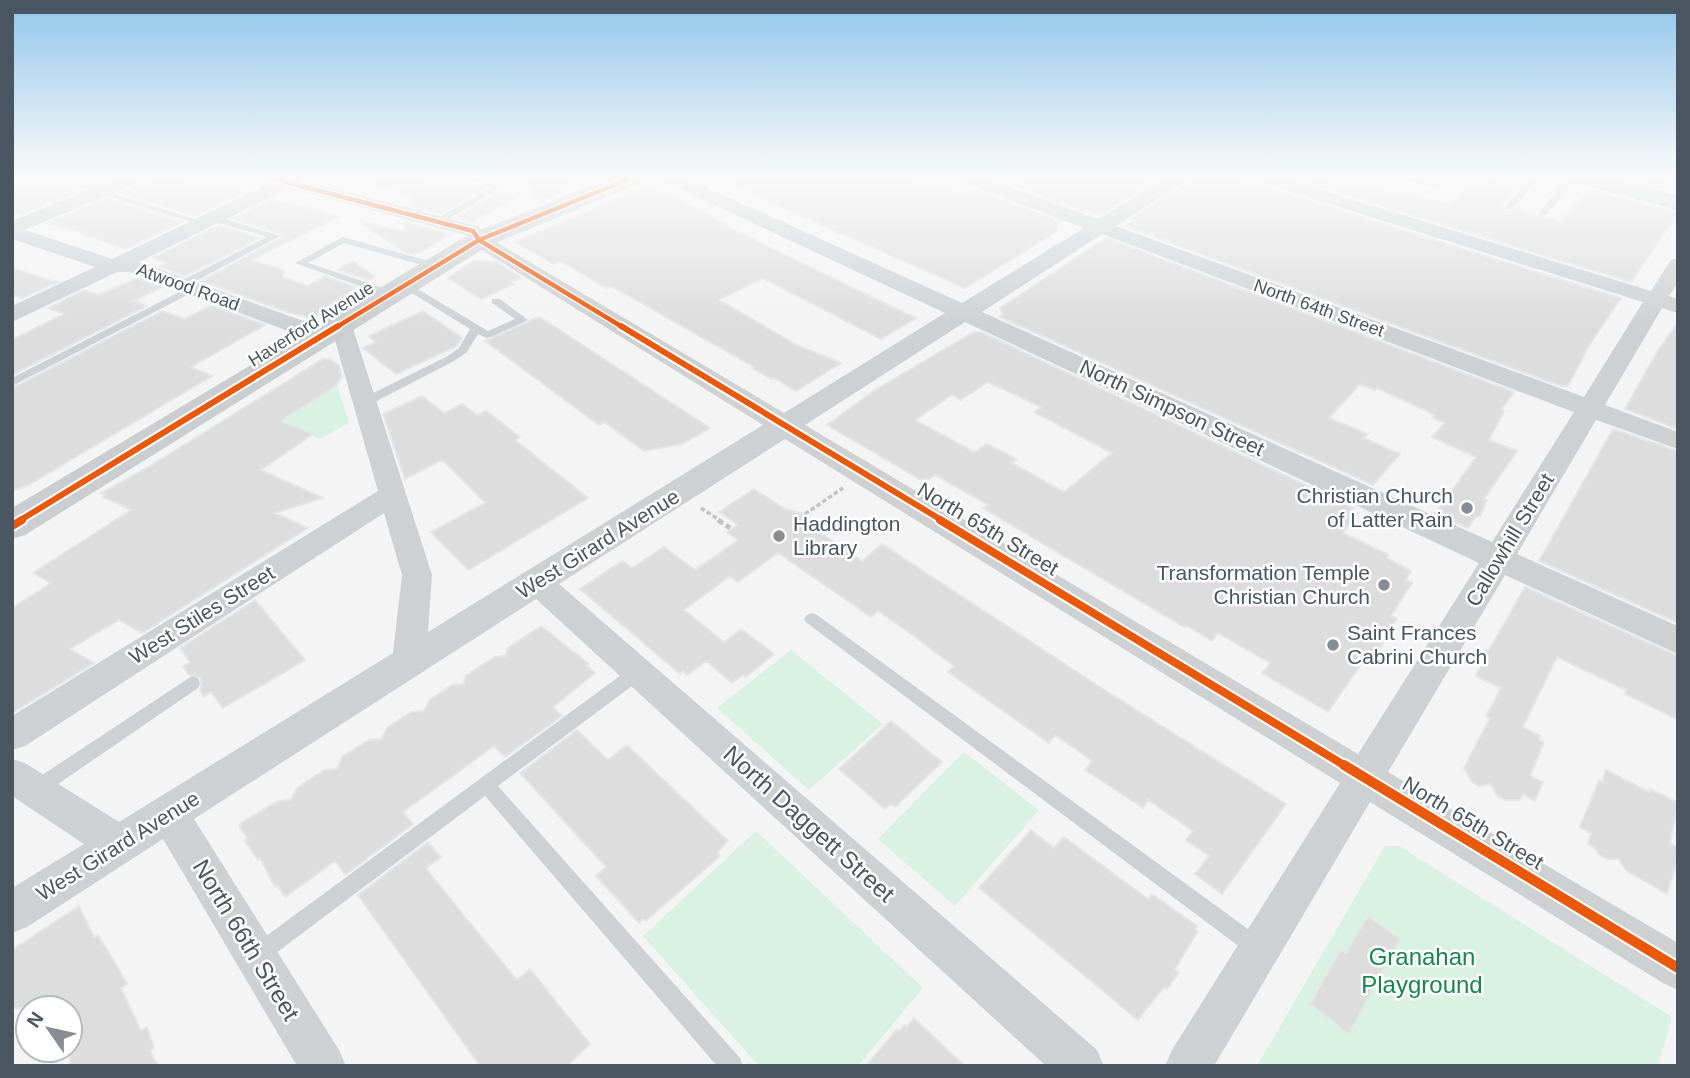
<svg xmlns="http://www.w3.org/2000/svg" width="1690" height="1078" font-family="Helvetica,sans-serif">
  <rect width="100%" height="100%" fill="#f4f4f4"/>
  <path fill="#d9f2e3" d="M337 385 349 423 319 439 280 421Z
    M791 650 883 724 809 790 717 708Z
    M964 752 1039 810 955 906 878 839Z
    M756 831 923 988 858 1066H759L643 936Z
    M1385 846H1399L1672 1017 1658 1066H1257Z"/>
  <path fill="#ddddde" stroke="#e5e6e7" stroke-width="2" fill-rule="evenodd" d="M69 175H119L94 185 66 176Z
    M152 175H178L245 192 195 216 120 193 147 181Z
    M362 175H423L483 189 440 214 410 206 413 195 361 182Z
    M522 175H586L540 203Z
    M709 175H909L958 193 968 187 1058 221 1056 232 965 288Z
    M991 175H1166L1101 214 1083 211 988 176Z
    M1194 175H1243L1248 182 1621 298 1590 344 1568 386H1561L1125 226 1135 220 1131 219 1189 181Z
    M1281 175H1329L1399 196 1403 193 1449 204 1473 181 1477 183 1486 175H1495L1518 181 1515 184 1520 185 1501 205 1506 212 1516 209 1561 222 1589 190 1678 213 1631 282Z
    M1606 175H1657L1678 180V192Z
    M12 177 45 184 52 181 81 190 23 214 12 210Z
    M652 185 727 225 725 226 916 318 881 339 763 278 719 300 797 345 841 363 796 391 774 378 772 379 752 368 754 367 611 286 607 288 560 261 553 264 515 242Z
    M498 192 516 197 472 222 456 218Z
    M107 198 182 222 126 249 82 234 84 233 47 223Z
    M271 200 339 216 251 260 283 270 282 277 308 286 325 276 356 287 312 318 287 312 201 281 281 238V234L233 219Z
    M365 222 404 232 406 222 451 234 415 255 403 251 364 225Z
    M219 225 260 238 185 276 160 267 167 263 153 258Z
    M1106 238 1514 392 1501 410 1504 411 1489 440 1517 451 1484 499 1487 500 1480 517H1476L1468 528 1435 514 1476 457 1432 437 1445 423 1432 418 1435 415 1377 388 1375 390 1360 384 1329 418 1368 434 1364 438 1400 454 1373 485 1000 317 1003 315 1000 308Z
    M353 261 375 277 368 280 337 270Z
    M473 261 497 262 521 278 511 282 514 284 481 299 448 278Z
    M12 268 42 278 58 282 22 298 12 295Z
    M137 278 162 287 134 301 147 306 12 375V340L64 314 48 308 84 290 98 295Z
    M212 305 265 325 191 367 212 376 27 486 12 491V388L162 311 185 319Z
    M423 311 462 338 457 346 396 374 363 348 376 342 369 336Z
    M536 318H541L578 342 710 428 682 444 644 451 604 422 599 425 485 341Z
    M1678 322V429L1625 409 1657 352Z
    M974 332H981L1354 508 1352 511 1357 513 1343 533 1389 555 1387 558 1411 571 1406 580 1412 583 1391 616 1397 619 1389 629 1393 631 1374 655 1369 653 1328 712 1262 673 1270 663 1218 633 1212 641 1185 625 1184 627 983 508 988 505 935 475 929 479 921 480 827 425 875 390ZM988 382 1041 407 1034 412 1112 453 1064 492 1012 463 1017 459 987 444 974 452 915 420 952 395 961 400Z
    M323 359H331L339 366 342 377 335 387 281 421 313 434 261 470 323 498 275 513 308 528 142 633 119 620 70 649 94 663 12 713V608L51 583 33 573 131 510 103 497 106 495 101 493 150 466Z
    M422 396 444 413 462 404 477 415 486 411 520 437 515 440 588 498 469 570 431 532 485 503 442 460 405 479 383 414Z
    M1613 429 1678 451V623L1539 561Z
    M754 489 785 509 801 513 816 524 812 527 862 561 882 544 1100 687 1286 804 1222 894 1195 874 1209 856 1186 840 1193 831 1148 800 1143 808 1102 781 1085 770 1092 761 1074 748 1055 735 1049 743 948 672 954 666 911 634 878 611 871 617 778 553 738 582 730 576 684 610 724 642 741 629 774 654 746 677 743 675 732 683 706 661 687 675 683 671 680 674 580 589 622 561 632 568 664 547 695 570 738 540 727 532 738 525 719 512Z
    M1525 587 1678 656V720L1625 694 1626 690 1557 657 1523 727 1540 736 1539 740 1544 742 1530 776 1543 782 1535 801 1523 794 1520 800H1505L1497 796 1491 784 1480 786 1472 782 1464 768 1490 718 1486 716 1501 688 1476 676 1482 665 1467 656 1489 650Z
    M255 600 305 660 223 708 211 692 204 697 200 690 202 684 200 677 189 675 183 666 190 662 180 648Z
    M541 626 589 664 587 665 595 673 553 707 562 716 505 757 494 746 403 812 413 824 345 875 335 861 285 897 277 885 275 887 260 858 258 860 245 841 248 839 240 827 241 823 278 801 291 800 297 788 324 770 337 769 343 756 369 740 382 739 387 728 411 712 424 711 430 700 452 685 464 684 465 676 495 657 505 656 508 648Z
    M891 721 942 762 895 807 891 804 885 809 839 769Z
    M577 730 608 760 627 745 728 841 717 853 720 856 646 921 643 919 639 923 596 876 606 867 520 773Z
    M1606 770 1649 792 1650 789 1678 803 1670 843 1678 847V859L1667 894 1627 871 1618 859H1608L1599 855 1595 848 1588 844 1591 833 1580 827 1599 780 1602 782Z
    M1031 830 1054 848 1064 837 1148 899 1152 894 1197 926 1195 929 1198 931 1175 969 1179 973 1167 989 1164 987 1138 1020 979 888Z
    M428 842 441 857 426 868 461 912 517 980 530 969 590 1044 567 1066H480L358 895Z
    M79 906 94 937 98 935 121 973 127 984 121 988 141 1031 147 1027 154 1048 150 1051 158 1066H70V1008H12V950Z
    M1368 916 1400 939 1349 1034 1310 1004 1341 949 1346 953Z
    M914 1018 932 1035 965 1066H866L897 1029 899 1031 905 1025 907 1027Z"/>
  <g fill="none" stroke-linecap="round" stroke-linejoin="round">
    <path stroke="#bcc7c4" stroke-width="3.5" stroke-dasharray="4.5 2.5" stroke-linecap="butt" d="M701 508 721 521
      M805 514 843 488"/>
    <path stroke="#bcc7c4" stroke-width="5" stroke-dasharray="6 3.5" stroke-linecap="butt" d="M718 520 730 528"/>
    <path fill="#ced0d2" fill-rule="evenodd" d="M41 175H53L208 223 200 225Z
      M453 175H466L504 186 440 224H434V220L492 187Z
      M1389 175H1402L1434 183 1445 175H1454L1436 189Z
      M1534 175H1542L1512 209H1506V205Z
      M1571 175 1578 176 1546 215H1540V211Z
      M210 216H216L280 236 185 287H177V283L267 237 210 220Z
      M343 237 439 264 441 266 436 269 344 243 308 263 395 292V296L391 297 295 263Z
      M406 282 488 331 515 319 492 303V299H500L528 320 491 337 487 338 478 334 467 352 456 360 369 405H361V399L448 356 459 348 470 329 402 287V283Z
      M191 286 196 289 195 291 12 386V378Z
      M812 613 817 615 1263 940 1266 947 1263 954 1256 957 1249 954 807 623 804 619 807 615Z
      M638 666 644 667 646 672 644 677 498 786 740 1058 743 1066H717L485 796 264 962 257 965 250 962 247 955 250 948 632 667Z
      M192 676 198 678 200 683 198 688 42 795 36 797 30 795 27 789 30 783Z"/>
    <path fill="#ced0d2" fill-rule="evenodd" d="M125 175H149L146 179 25 230 112 259 270 183 253 179 250 175 288 176 480 227 486 236 784 413 945 313 659 179 656 175H679L962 303 1084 228 954 179 951 175H976L1098 219 1170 175H1191L1188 179 1116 226 1584 397 1643 302 1249 179 1246 175H1273L1651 291 1671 260 1678 258V282L1669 296 1678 299V313L1662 308 1605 405 1678 432V449L1596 420 1517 554 1678 626V654L1505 575 1388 772 1678 943V990L1663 983 1370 802 1214 1066H1165L1172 1050 1340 783 785 439 559 584 1097 1050 1104 1066H1046L536 599 194 819 339 1050 346 1066H297L163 839 27 927 12 933V888L84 844 12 796V759L25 763 119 822 393 653 402 575 384 513 25 746 12 750V716L378 491 334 337 331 341H315L129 272H117L12 322V306L95 267 12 239V221ZM289 188 466 235 472 244 763 425 428 632 432 575 350 319H334L331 324 333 334 331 331 139 262ZM1102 234 1574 412 1492 542 982 312ZM965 322 1479 563 1358 754 805 425Z"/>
    <path fill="#caced1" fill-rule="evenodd" d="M619 175H651L647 180 488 246 25 535 12 539V508L470 234Z
      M1559 175H1597L1678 195V210L1563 180Z"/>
    <defs>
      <path id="cycleway-far3" d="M259 175 473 231 479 240 624 328
        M335 328 479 240 639 175"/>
      <path id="cycleway-far2" d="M621 326 943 521
        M19 521 338 326"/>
      <path id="cycleway-far1" d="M940 520 1347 767
        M12 526 22 520"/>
      <path id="cycleway" d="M1344 765 1678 968"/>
    </defs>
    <use href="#cycleway-far3" stroke="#fff" stroke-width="7"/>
    <use href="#cycleway-far2" stroke="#fff" stroke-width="10"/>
    <use href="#cycleway-far1" stroke="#fff" stroke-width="12"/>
    <use href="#cycleway" stroke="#fff" stroke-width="14"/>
    <use href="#cycleway-far3" stroke="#e8590c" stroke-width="4.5"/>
    <use href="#cycleway-far2" stroke="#e8590c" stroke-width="6"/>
    <use href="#cycleway-far1" stroke="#e8590c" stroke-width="8"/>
    <use href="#cycleway" stroke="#e8590c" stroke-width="10"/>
  </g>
  <linearGradient id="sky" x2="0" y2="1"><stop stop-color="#91c6eb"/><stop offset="0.54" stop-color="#fafafa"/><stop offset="1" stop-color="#fafafa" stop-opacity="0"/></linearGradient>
  <rect width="1690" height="326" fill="url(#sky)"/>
  <g fill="#868d94" stroke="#fff" stroke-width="2.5">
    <circle cx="1467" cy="508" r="7"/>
    <circle cx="779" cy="536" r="7"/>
    <circle cx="1384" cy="585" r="7"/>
    <circle cx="1333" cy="645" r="7"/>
  </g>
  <g text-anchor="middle" stroke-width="5" stroke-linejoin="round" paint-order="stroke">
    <g font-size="18" fill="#4a5661" stroke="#fff">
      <text transform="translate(188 287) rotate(20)" y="6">Atwood Road</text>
      <text transform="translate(1319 308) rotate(20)" y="6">North 64th Street</text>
      <text transform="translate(311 324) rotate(-32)" y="6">Haverford Avenue</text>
    </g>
    <g font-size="21" fill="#4a5661" stroke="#fff">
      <text transform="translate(1172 408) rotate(25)" y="7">North Simpson Street</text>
      <text transform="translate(988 529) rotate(31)" y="7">North 65th Street</text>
      <text transform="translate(1510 540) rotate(-59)" y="7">Callowhill Street</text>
      <text transform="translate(598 544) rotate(-32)" y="7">West Girard Avenue</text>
      <text transform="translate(202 615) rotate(-32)" y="7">West Stiles Street</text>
      <text transform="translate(1473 823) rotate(31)" y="7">North 65th Street</text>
      <text transform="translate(118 846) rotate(-32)" y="7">West Girard Avenue</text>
    </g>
    <g font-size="21" fill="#4a5661" stroke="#fff" text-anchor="end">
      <text x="1453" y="503">Christian Church<tspan x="1453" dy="24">of Latter Rain</tspan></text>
      <text x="793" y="531" text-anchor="start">Haddington<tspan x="793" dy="24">Library</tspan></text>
      <text x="1370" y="580">Transformation Temple<tspan x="1370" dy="24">Christian Church</tspan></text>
      <text x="1347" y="640" text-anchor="start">Saint Frances<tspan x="1347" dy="24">Cabrini Church</tspan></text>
    </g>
    <g font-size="24" fill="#4a5661" stroke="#fff">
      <text transform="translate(809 824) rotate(42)" y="8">North Daggett Street</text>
      <text transform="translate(246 940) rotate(59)" y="8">North 66th Street</text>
    </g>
    <g font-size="24" fill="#17864f" stroke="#fff">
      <text x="1422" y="965">Granahan<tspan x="1422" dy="28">Playground</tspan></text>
    </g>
  </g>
  <rect width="1690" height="1078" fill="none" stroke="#4a5661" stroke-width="28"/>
  <g transform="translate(49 1029) rotate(304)"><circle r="33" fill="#ffffff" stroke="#b7bbc0" stroke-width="2"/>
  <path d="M0-5L12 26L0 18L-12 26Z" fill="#868d94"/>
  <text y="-10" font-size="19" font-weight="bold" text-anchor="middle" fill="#4a5661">N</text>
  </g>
</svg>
